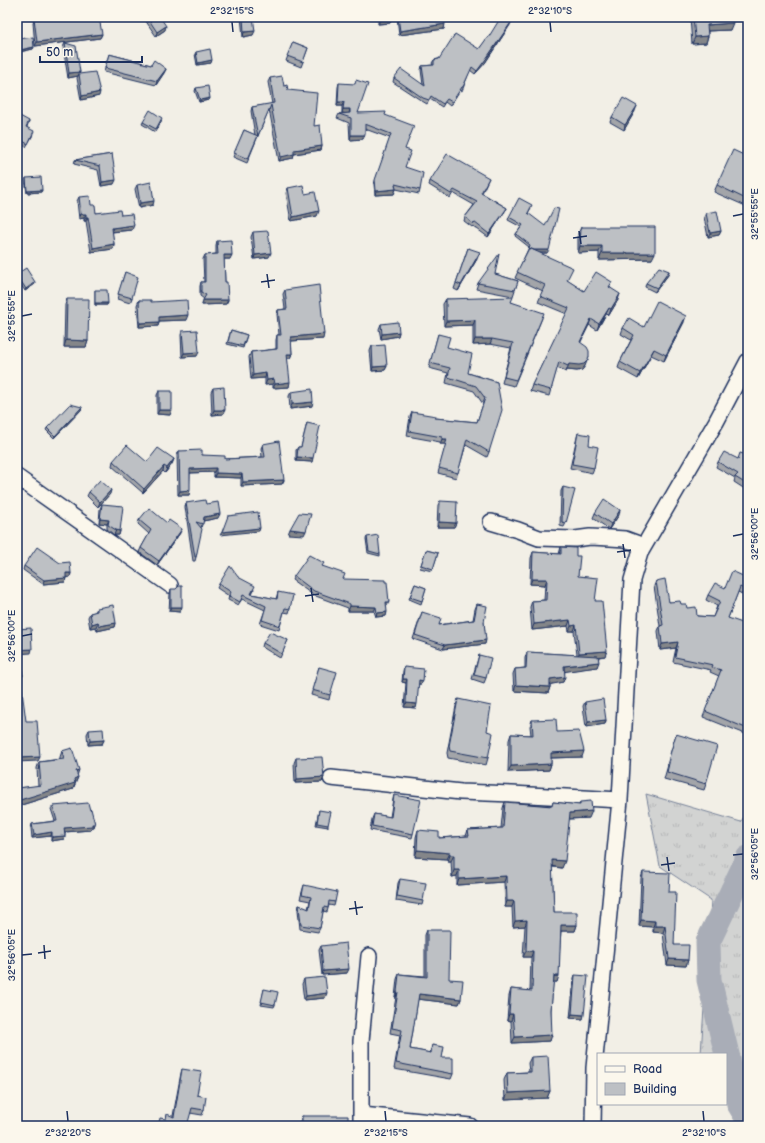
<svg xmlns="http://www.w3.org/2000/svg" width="765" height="1143" font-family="'Balsamiq Sans',sans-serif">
  <defs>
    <pattern id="grass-tufts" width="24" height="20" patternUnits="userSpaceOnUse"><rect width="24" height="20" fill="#d2d3d2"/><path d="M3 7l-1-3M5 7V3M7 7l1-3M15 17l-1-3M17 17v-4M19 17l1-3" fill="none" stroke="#b4b5b7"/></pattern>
  </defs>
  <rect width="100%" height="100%" fill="#f2efe6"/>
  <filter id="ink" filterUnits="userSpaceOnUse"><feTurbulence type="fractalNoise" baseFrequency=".025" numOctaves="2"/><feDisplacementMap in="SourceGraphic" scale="8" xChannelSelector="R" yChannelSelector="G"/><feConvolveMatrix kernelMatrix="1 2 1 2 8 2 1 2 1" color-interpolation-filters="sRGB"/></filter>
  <g filter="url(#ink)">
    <path fill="url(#grass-tufts)" stroke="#768198" d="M646 794 741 822 748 809V1066L726 1076V1054H701L711 900 660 866Z"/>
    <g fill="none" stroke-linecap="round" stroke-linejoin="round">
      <path stroke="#a9adb7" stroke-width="25" d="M748 858 708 942 709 980 739 1104 748 1119"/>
      <defs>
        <path id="minor" d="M17 477 170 585
          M491 522 518 530 539 538 575 539 590 537 610 538 625 539 644 546
          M331 778 461 792 512 794 620 800
          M362 1115 470 1126
          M361 1126V1041L369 956
          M593 1126 594 1068 620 800 632 580 640 553 716 422 748 361"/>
      </defs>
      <use href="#minor" stroke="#1b2f5e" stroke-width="18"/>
      <use href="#minor" stroke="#fbf7ec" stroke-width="15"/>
    </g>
    <path fill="#a3a5a9" stroke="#1b2f5e" d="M143 17H160L165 30 156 36Z
      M241 17H253V35L243 37Z
      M378 17H391L390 23 378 24Z
      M397 17H444V29L399 35Z
      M690 17H732L730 30 708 31V36L706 43 692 44Z
      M34 18 102 34 100 38 35 46 33 23Z
      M510 25 485 63 475 74 470 70 462 91 460 90 450 106 445 102 442 107 430 99 427 104 422 101 393 82 394 78 423 85 421 70 422 66 433 65 432 63 434 60 479 49 488 38Z
      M19 39 34 47 33 49 19 52 18 41Z
      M293 42 308 48 301 67 286 61Z
      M65 43 80 72 79 74 99 96 81 100 77 78 78 76 68 78 63 47Z
      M196 52 211 63 197 65 195 54Z
      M109 54 166 69 164 73 156 85 104 72Z
      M270 78 284 86 288 90 314 126 322 146 321 150 294 154 293 158 279 161 269 109 247 163 233 157 244 130 255 135 251 111 252 107 272 104 268 82Z
      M339 83 358 113 385 115 405 149V167L420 190 419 194 396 189 394 194 375 195 374 184 390 138 365 129 363 139 350 140 349 123 337 118 339 114H347L342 113V106H337L338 87Z
      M196 88 210 98 209 100 199 102 195 91Z
      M635 111 624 130 610 122 612 117Z
      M162 120 155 132 142 124 143 122Z
      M29 121 27 127 33 135 26 147 17 142V122Z
      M112 154 114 184 101 186 98 170 74 164 75 160Z
      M748 157V207L714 192 717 185Z
      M26 178 42 190 41 192 27 193 25 180Z
      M489 178 482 193 507 208 505 211 488 237 473 226 472 227 464 221 465 217 474 205 453 193 450 198 429 185 430 181Z
      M137 185 153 205 139 208 135 189Z
      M288 188 305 194 317 216 291 221 286 193Z
      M79 197 91 205 96 213 121 215 132 230 112 232 114 244 113 249 91 252 86 221H84V218L79 219 77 201Z
      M531 208 528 213 547 253H540L568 281 584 291 610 287 618 300 609 315 606 314 597 330 589 325 580 342 585 366 582 370 577 371 567 370 566 372 557 368 549 396 530 391 532 385 567 314 538 302 543 291 515 278 529 247 515 236 516 234 521 227 508 220 509 217Z
      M706 213 721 231 719 235 708 237 704 217Z
      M581 227 652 259 599 260V252L578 253V234Z
      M253 232 269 257 254 259 251 237Z
      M217 241 230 259H224L225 282 228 300 226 304 202 305 204 299 200 296V286L201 282H204L203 259 205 255 216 254V245Z
      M468 248 477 259 458 291 454 289Z
      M669 271 668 275 655 292 645 287 646 283Z
      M125 272 132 298 130 303 117 299Z
      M17 274 35 284 25 291 17 279Z
      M495 274 518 281 513 296 476 289 478 283Z
      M95 290 108 303 107 305H95Z
      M285 290 323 339 291 341 292 354 290 358H287L289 387 273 388V384L265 385V378L251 379 249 357 251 352 276 349V340L277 335H279L277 314 278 310 285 309 283 294Z
      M67 299 88 341 86 347H64L65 305Z
      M446 299 511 302 542 318 514 386 502 383 511 348 490 344 473 345V325L444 326 443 304Z
      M139 300 151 302 186 320 159 321 158 326 139 327 137 305Z
      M684 322 664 361 651 355 638 379 618 368 620 362 631 340 621 334 623 328 644 327Z
      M381 324 399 332 398 336 381 339 379 329Z
      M231 330 247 335 243 348 227 344Z
      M182 331 197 356 182 357 181 335Z
      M438 334 447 347 468 373 497 382 489 452 487 457 466 445 456 478 438 473 446 444H440V442L407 436 410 417 412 412 435 418 477 422 483 404 474 391 446 383 448 373 429 368Z
      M372 346 387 366 385 370 372 371 370 351Z
      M213 388 223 414 212 415 211 392Z
      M159 391 170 415 157 414V395Z
      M291 392 312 406 290 409 289 396Z
      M82 407 81 410 54 438 46 430 47 428Z
      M307 423 312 462 296 461V450L298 447H301Z
      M578 433 589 445 594 468 592 473 570 468 577 437Z
      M263 444 284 480 282 484 241 486V478L214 477V472L190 473 189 495H178L177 455 179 451 225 459 262 457 261 448Z
      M748 455V491L734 482 735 478 716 467 718 462 738 459Z
      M174 459 172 464 165 473 163 471 143 493 112 466 113 461 147 462Z
      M563 487 566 523 564 527 560 526 561 491Z
      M89 492 110 494 98 507 87 496Z
      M440 501 456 523 454 527H437L438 505Z
      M186 503 206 504 218 518 203 521 201 528H200L196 557 195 561H193L185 507Z
      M102 504 120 531 119 535H114L107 529V524L99 523 100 509Z
      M595 513 619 515 609 529 593 518Z
      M139 520 167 523 180 533 157 565 139 552 141 548 149 534 138 524Z
      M367 537 380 554V556L368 553 366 539Z
      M561 547 576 556 578 576 595 601 605 656 599 657 597 667 565 671 563 682 550 684V687L548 693 514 691 513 674 515 669 525 668V658L527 652 577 655 574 631H569L568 626 532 630 530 607 532 601 544 600 545 585 530 584 531 558 533 552 559 554Z
      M426 550 438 553 432 571 420 568Z
      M24 566 71 573 70 577H66L65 582 43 584 23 570Z
      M322 566 343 579 387 606H386V616L376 617 374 611H348V608L313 595 292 580 294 576Z
      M748 570V597L738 592 728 618 746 636 748 637V735L703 717 719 676 710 672 711 670 673 662 676 648 660 650 658 631 660 626 654 586 656 581 669 602 681 604 697 616 713 617 717 606 706 600 708 595 725 588 745 577Z
      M238 577 254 589 252 594 276 599 278 592 290 609 289 613 284 612 279 630 260 624 265 610 242 599 238 605 228 600 229 596 217 588 219 584Z
      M415 584 426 588 421 604 409 599Z
      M171 589 180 612 169 611 170 594Z
      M477 604 484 622 485 644 443 649 413 639 422 612 439 625 473 620 475 609Z
      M97 608 116 623 115 627 97 631 96 627 90 628 88 617 90 613 95 612Z
      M288 640 280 658 262 647 263 643Z
      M479 655 486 678 484 683 472 679Z
      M319 667 330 695 329 700 311 695Z
      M404 667 423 681 421 684H418L416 708 404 707 406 683 402 682 403 671Z
      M458 699 487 731 488 758 486 765 448 758 447 753 456 706Z
      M585 702 606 720 605 724 586 727 583 706Z
      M532 720 557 732 582 757 551 758V764L549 770 508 772 509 740 511 734 531 735 530 726Z
      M89 730 104 740 102 744 88 745 87 734Z
      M676 734 706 784 704 790 664 779 668 765H667Z
      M62 751 77 776 78 777 73 789 18 806 17 798V792L18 788 38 786 37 768 39 762 60 759V757Z
      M296 758 324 777 322 782 295 783 294 763Z
      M394 795 413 834 412 838 370 830 372 819 374 814 390 817 393 799Z
      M505 802 551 806 553 802 579 805 580 802 589 818 569 819 562 868 552 867 554 912 577 925 575 931H561L557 982H553L551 1010 550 1041 512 1043 511 1021 507 1020 509 996 511 989 530 991 531 957H523L525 926 513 927 512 907H505L504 882 457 885V876L452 877 451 861H448L447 859 415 857 416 837 418 830 439 838 466 836 468 830 501 828 503 808Z
      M53 806 90 810 95 824 94 827H92L91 830 65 832V836L64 839 51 841V836L32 838 31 828 32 824 55 821 51 809Z
      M319 810 328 825V827L316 825Z
      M643 872 669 892 674 945 688 960 686 966 667 965 663 933 653 932V927L639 926 641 878Z
      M400 879 423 901 422 905 396 901 398 883Z
      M304 885 335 902 334 906 329 905 327 912 323 911 320 928 318 932 300 929 298 910 299 905 308 909 310 901 300 899Z
      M427 930 449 979 461 999 459 1004 418 999 410 1049 430 1053 432 1045 453 1074 451 1079 394 1069 400 1035 390 1033 396 997H395L397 979 399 974 425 976V935Z
      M321 946 347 973 322 975 319 950Z
      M575 975 583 1019 570 1018 574 979Z
      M304 979 325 998 304 1000 302 984Z
      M264 989 275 1005 274 1007 261 1005Z
      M531 1057 550 1091 547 1098 505 1100 504 1080 507 1073 529 1072 528 1063Z
      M182 1069 197 1095 204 1110 202 1115 190 1113 166 1119 173 1116 181 1073Z
      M302 1116 348 1126H299V1124Z"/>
    <path fill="#848689" stroke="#1b2f5e" d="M392 19 390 23 378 24 380 20Z
      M512 21 510 25 485 63 475 74 477 71Z
      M733 23 730 30 705 31 707 25Z
      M445 24 444 29 399 35 400 31Z
      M166 26 165 30 156 36 157 32Z
      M255 31 253 35 243 37 244 32Z
      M102 34 100 38 35 46 37 42Z
      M708 36 706 43 692 44 695 37Z
      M34 47 33 49 19 52 20 50Z
      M212 60 211 63 197 65 198 63Z
      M166 69 164 73 156 85 157 81Z
      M80 72 78 76 68 78 69 73Z
      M100 92 99 96 81 100 82 96Z
      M210 98 209 100 199 102 200 100Z
      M338 102H344L342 106H337Z
      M637 106 635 111 624 130 625 125Z
      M343 109H350L349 114 342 113Z
      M351 135H365L363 139 350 140Z
      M322 146 321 150 294 154 293 158 279 161 281 157 294 150Z
      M116 180 114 184 101 186 102 182Z
      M396 189 394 194 375 195 376 191Z
      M42 190 41 192 27 193V191Z
      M154 201 153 205 139 208 140 203Z
      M507 208 505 211 488 237 489 234Z
      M319 211 317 216 291 221 293 217Z
      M81 214H86L84 218 79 219Z
      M86 217H88L86 221H84Z
      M134 225 132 230 110 232 112 228Z
      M721 231 719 235 708 237 710 233Z
      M114 244 113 249 91 252 93 248Z
      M580 246H602L599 252 578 253Z
      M528 250H549L547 253H527Z
      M480 252 477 259 458 291 461 285Z
      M271 253 269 257 254 259 255 255Z
      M602 253H655L652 259 599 260Z
      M224 255H232L230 259H223Z
      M669 271 668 275 655 292 657 288Z
      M35 282V284L25 291 26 289Z
      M620 294 618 300 609 315 611 309Z
      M203 300H228L226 304 202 305Z
      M95 303H108L107 305H95Z
      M609 308 606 314 597 330 599 324Z
      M188 315 186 320 157 321 159 317Z
      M686 316 684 322 664 361 666 355Z
      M591 319 589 325 578 348 580 342Z
      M475 320 473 325 444 326 446 321Z
      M159 322 158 326 139 327 140 323Z
      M399 332 398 336 381 339 382 334Z
      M324 334 323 339 290 341 291 337Z
      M475 339H492L490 344 473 345Z
      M66 340 88 341 86 347H64Z
      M654 349 651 355 638 379 640 373Z
      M199 352 197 356 182 357 184 353Z
      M287 354H292L290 358H285Z
      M589 356 585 366 582 370 577 371 567 370 566 372 569 364Z
      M387 366 385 370 372 371 373 367Z
      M266 373 265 378 251 379 253 375Z
      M274 379 273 384 265 385 267 380Z
      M290 382 289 387 273 388 275 384Z
      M313 402 312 406 290 409 292 404Z
      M82 407 81 410 54 438 55 436Z
      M159 410H172L170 415 157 414Z
      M214 410H225L223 414 212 415Z
      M442 439H447L446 444H440Z
      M297 457 313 458 312 462 296 461Z
      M174 459 172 464 165 473 167 468Z
      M164 466 163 471 143 493 144 489Z
      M216 468 214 472 188 473 190 469Z
      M216 473 242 474 241 478 214 477Z
      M284 480 282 484 241 486 243 482Z
      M111 490 110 494 98 507 100 502Z
      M190 490 189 495H178L180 491Z
      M620 510 619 515 609 529 611 524Z
      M220 514 218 518 203 521 204 517Z
      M100 519 109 520 107 524 99 523Z
      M439 522 456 523 454 527H437Z
      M260 528 259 531 220 535 222 532Z
      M182 529 180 533 157 565 159 561Z
      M290 529 306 531 304 535 288 534Z
      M116 530 120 531 119 535H114Z
      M66 573H71L70 577 64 578Z
      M66 578 65 582 43 584 44 580Z
      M532 579H547L545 585 530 584Z
      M386 602H389L387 606H384Z
      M350 606 376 607 374 611H348Z
      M171 607H182L180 612 169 611Z
      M387 612 386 616 376 617 377 613Z
      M570 620 568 626 532 630 534 624Z
      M98 622 96 627 90 628 92 624Z
      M116 623 115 627 97 631 99 626Z
      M576 625 574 631H569L571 626Z
      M486 640 485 644 443 649 445 645Z
      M678 642 676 648 660 650 662 644Z
      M32 649 31 653 17 654V650Z
      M607 651 605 656 577 659 579 653Z
      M599 662 597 667 562 672 564 666Z
      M565 677 563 682 548 685 550 679Z
      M403 679H407L406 683 402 682Z
      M419 680 423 681 421 684H417Z
      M516 685 550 687 548 693 514 691Z
      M406 703 417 704 416 708 404 707Z
      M606 720 605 724 586 727 588 722Z
      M104 740 102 744 88 745 90 741Z
      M584 751 582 757 549 758 551 753Z
      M40 757 38 761 17 762V758Z
      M551 764 549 770 508 772 511 766Z
      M79 770 77 776 76 771Z
      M78 777 73 789 18 806 20 800Z
      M324 777 322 782 295 783 297 779Z
      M592 811 589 818 567 819 570 813Z
      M92 824H95L94 827H92L91 830 63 832 64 828Z
      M52 832 51 836 32 838 34 835Z
      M65 836 64 839 51 841 52 837Z
      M417 850 450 853 447 859 415 857Z
      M450 855H454L451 861H448Z
      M552 860 565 861 562 868 550 866Z
      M454 870H459L457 876 452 877Z
      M506 876 504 882 457 885 459 879Z
      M507 901H514L512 907H505Z
      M527 920 525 926 513 927 515 921Z
      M641 920 655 921 653 927 639 926Z
      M561 925H577L575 931H559Z
      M655 926H665L663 933 653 932Z
      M526 951H533L531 957H523Z
      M669 959 688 960 686 966 667 965Z
      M349 969 347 973 322 975 323 971Z
      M554 976H559L557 982H552Z
      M397 992H398L396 997H395Z
      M327 993 325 998 304 1000 306 996Z
      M419 994 461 999 459 1004 417 999Z
      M509 1014H513L511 1021 507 1020Z
      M572 1014 584 1015 583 1019 570 1018Z
      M552 1035 550 1041 512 1043 515 1037Z
      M21 1072 19 1076 17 1078V1075Z
      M550 1091 547 1098 505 1100 508 1093Z"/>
    <path fill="#bdc0c4" stroke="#1b2f5e" d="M39 17H99L102 34 37 42 34 18H39Z
      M147 17H160L166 26 157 32Z
      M243 17H253L255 31 244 32Z
      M380 17H391L392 19 380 20Z
      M398 17H444L445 24 400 31Z
      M501 17H505L512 21 486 59 477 71 472 67 463 87H462L452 102 447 99 443 104 431 96 429 100 423 98 394 78 401 69 425 86 422 66 434 65V60L439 59 455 34 479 49 487 38H488Z
      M693 17H732L733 23 707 25 708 36 695 37Z
      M33 37 34 47 20 50 19 39Z
      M293 42 308 48 303 62 287 56Z
      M65 43 76 46 80 72 69 73Z
      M210 49 212 60 198 63 196 52Z
      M109 54 151 65 154 60 166 69 157 81 105 68Z
      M95 72 100 92 82 96 79 74Z
      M282 76 284 86 287 85 288 90 317 93 314 126 320 125 322 146 294 150V154L281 157 271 105 248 159 234 153 244 130 258 136 252 107 274 103 270 78Z
      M356 80 368 84 358 113 386 112 385 115 414 126 405 149 411 151 405 167 423 173 420 190 395 184 396 189 376 191 375 180 391 134 365 124V135H351V118L339 114 350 113V109H343L344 102H338L339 83 355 84Z
      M208 86 210 98 200 100 196 88Z
      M623 98 637 106 625 125 612 117Z
      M150 110 162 118 156 129 143 122Z
      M20 116 29 121 26 127 34 131 28 144 17 138V122Z
      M733 150 748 157V200L717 185Z
      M112 154 116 180 102 182 100 166 75 160Z
      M447 154 489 178 481 193 507 208 489 234 474 222 473 224 465 217 477 202 454 190 451 194 430 181Z
      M41 177 42 190 27 191 26 178Z
      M151 182 154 201 140 203 137 185Z
      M303 185 305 194 315 192 319 211 293 217 288 188Z
      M90 196 91 205H95L96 213 120 210 121 215 132 214 134 225 112 228 114 244 93 248 88 217H86V214H81L79 197Z
      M519 198 532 205 528 213 545 226 554 208 559 209 549 250H534L529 248 530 245 516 234 523 225 509 217Z
      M717 211 721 231 710 233 706 213Z
      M581 227H655V253H602V246H580Z
      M268 231 271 253 255 255 253 232Z
      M231 240 232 255H224L225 282H227L228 300H203L206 295 201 292V282H205V255L218 254 217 241Z
      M468 248 480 252 461 285 456 283Z
      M529 248 573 268 567 280 584 291 596 272 612 282 609 287 620 294 611 309 609 308 599 324 591 319 580 342 587 347 589 351V356L588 360 584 364 579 365 569 364 568 366 559 362 551 390 532 385 569 308 540 296 545 285 517 272Z
      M499 254 495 274 518 281 515 290 478 283Z
      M659 267 669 271 657 288 646 283Z
      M26 268 35 282 26 289 17 275V274Z
      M125 272 138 277 132 298 118 294Z
      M319 285 324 334 291 337 292 354H287L290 382 275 384 274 379 267 380 266 373 253 375 251 352 277 349V335H281L278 310 287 309 285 290Z
      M95 290H107L108 303H95Z
      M513 297 511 302 544 313 516 380 504 377 513 343 492 339H475V320L446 321V299Z
      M67 299H89L88 341 66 340Z
      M139 300H151V302L187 300 188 315 159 317V322L140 323Z
      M657 301 686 316 666 355 654 349 640 373 620 362 634 335 623 328 629 318 644 327Z
      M398 322 399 332 382 334 381 324Z
      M197 330 199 352 184 353 182 331Z
      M231 330 247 335 243 346 228 342Z
      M438 334 450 337 447 347 472 354 468 373 497 382 502 410 489 452 467 439 458 473 439 468 447 439H442V437L409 431 412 412 436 416 435 418 477 422 485 398 476 386 448 377 450 368 430 363Z
      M385 345 387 366 373 367 372 346Z
      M224 387 225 410H214L213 388Z
      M312 389 313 402 292 404 291 392Z
      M159 391H172V410H159Z
      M70 404 82 407 55 436 47 428Z
      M307 423 320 426 313 458 297 457 298 447H301Z
      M578 433 590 435 589 445 598 447 594 468 572 464Z
      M279 441 284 480 243 482 242 474 216 473V468L190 469V490L180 491 179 451 202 450V455L225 456V459L265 457 263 444Z
      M127 445 147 462 158 448 174 459 167 468 164 466 144 489 113 461Z
      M724 452 738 459 740 453 748 455V485L735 477 738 474 718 462Z
      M100 480 111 490 100 502 89 492Z
      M563 487 575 490 566 523 562 522Z
      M604 499 620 510 611 524 595 513Z
      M205 500 206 504 218 502 220 514 204 517 203 524 196 522 202 529 196 557H195L186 503Z
      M440 501 457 502 456 523 439 522Z
      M102 504 123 506 120 531 116 530 108 525 109 520 100 519Z
      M149 508 167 523 169 520 182 529 159 561 141 548 151 530 139 520Z
      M258 512 260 528 222 532 228 516Z
      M299 513 311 514 306 531 290 529Z
      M378 535 380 554 369 551 367 537Z
      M37 547 60 563 70 562 71 573H66V578L44 580 24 566Z
      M561 547 576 548V556H580L578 576 598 578 595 601H602L607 651 579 653 576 625 571 626 570 620 534 624 532 601 546 600 547 579H532L533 552 561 554Z
      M426 550 438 553 433 569 421 565Z
      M309 555 324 563 322 566 345 574 343 579 385 580V582H387L389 602H386L387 612 377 613 376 607 350 606V604L314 591 294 576Z
      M230 566 238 577 255 586 251 594 277 599 278 592 293 595 290 609 285 608 280 626 262 620 266 606 243 595 240 602 229 596 231 592 219 584Z
      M748 570V591L740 587 728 618 748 625V630L746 636 748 637V729L705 711 721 670 712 667 713 665 675 657 678 642 662 644 660 626 663 625 656 581 665 579 669 602 680 601 681 604H686L687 608 696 607 697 616 713 617 720 601 708 595 715 583 725 588 732 571 745 577Z
      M415 584 426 588 422 601 410 597Z
      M179 586H182V607H171V589H176Z
      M477 604 487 606 484 622 486 640 445 645 415 635 422 612 441 618 439 625 474 620Z
      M113 605 116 623 99 626 98 622 92 624 90 613 97 611V608Z
      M31 628 32 649 17 650V629Z
      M270 632 288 640 282 654 263 643Z
      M527 652 598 656 599 662 564 666 565 677 550 679V687L516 685 515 669 526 668Z
      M17 653H19L23 676H20L26 721H37L40 757 17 758Z
      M479 655 491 658 486 678 474 675Z
      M319 667 337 672 330 695 312 690Z
      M404 667 424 669 423 681 419 680 417 704 406 703 407 679H403Z
      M458 699 491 706 487 731 493 733 488 758 450 751 449 746Z
      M603 699 606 720 588 722 585 702Z
      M556 719 557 732 579 731 584 751 551 753V764L511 766V734L533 735 532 720Z
      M103 729 104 740 90 741 89 730Z
      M676 734 717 746 706 784 667 772 670 759 669 758Z
      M72 748 79 770 76 771 78 777 74 779 75 783 20 800 18 788 41 785 39 762 64 759 62 751Z
      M322 757 324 777 297 779 296 758Z
      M394 795 421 800 413 834 372 826 374 814 391 817Z
      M591 801 592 811 570 813 565 861 552 860 554 912H577V925H561L559 976H554L551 1010 552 1035 515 1037 513 1014H509L511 989 532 991 533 951H526L527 920 515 921 514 901H507L506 876 459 879V870H454V855H450V853L417 850 418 830 439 832V838L469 836 468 830 503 828 505 802 552 806 553 802 580 805V802Z
      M88 803 90 810 91 809 95 824H92V826L64 828 65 836 52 837V832L34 835 32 824 57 821 53 806Z
      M319 810 331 812 328 825 317 823Z
      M17 815 20 817 17 821Z
      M643 872 670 873 669 892H676L674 945H689L688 960 669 959 665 926H655V921L641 920Z
      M400 879 426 883 423 901 397 896Z
      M304 885 337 892 335 902 329 901 328 908 324 907 320 928 301 925 299 905 309 909 311 897 302 895Z
      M427 930H450L449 979 463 980 461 999 419 994 410 1049 431 1053 432 1045 444 1047 442 1058H453V1074L396 1063 402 1030 392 1028 398 992H397L399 974 427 977Z
      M346 943 349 969 323 971 321 946Z
      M575 975 588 976 584 1015 572 1014Z
      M325 977 327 993 306 996 304 979Z
      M264 989 278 992 275 1005 261 1002Z
      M548 1056 550 1091 508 1093 507 1073 531 1072V1057Z
      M17 1068 21 1072 17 1075Z
      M182 1069 201 1072 197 1095 206 1097 204 1110 192 1108 187 1126H158L160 1118 166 1119 167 1114 174 1117Z
      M302 1116H348V1126H302Z"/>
  </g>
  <path fill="none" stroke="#1b2f5e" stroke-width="1.5" d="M232 22 233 32M550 22 551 32M733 216 743 214M579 231 581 244M573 238 587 236M267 274 269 288M261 282 275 280M22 316 32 314M733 536 743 534M623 544 625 558M617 552 631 550M311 588 313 602M305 596 319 594M22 636 32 634M733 855 743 854M667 857 669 871M661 865 675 863M355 901 357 915M349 909 363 907M44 945 45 959M38 953 51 951M22 955 32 954M67 1111 68 1121M385 1111 386 1121M703 1111 704 1121"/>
  <rect width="765" height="1143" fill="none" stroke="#fbf7ec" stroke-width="44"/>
  <rect x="597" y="1053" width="130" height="52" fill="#fbf7ec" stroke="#a1a7b3"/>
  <rect x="605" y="1066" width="20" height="6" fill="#fbf7ec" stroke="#a1a7b3"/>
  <text x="633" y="1073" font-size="12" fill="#1b2f5e">Road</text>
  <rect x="605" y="1083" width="20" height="12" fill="#bdc0c4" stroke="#a1a7b3"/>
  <text x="633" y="1093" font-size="12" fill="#1b2f5e">Building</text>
  <path d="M40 56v6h102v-6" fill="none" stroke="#1b2f5e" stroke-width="2"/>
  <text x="46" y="56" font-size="12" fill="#1b2f5e" stroke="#fbf7ec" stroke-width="3" paint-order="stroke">50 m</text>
  <rect x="22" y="22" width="721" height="1099" fill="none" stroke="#1b2f5e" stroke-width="1.5"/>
  <g font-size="10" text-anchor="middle" fill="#1b2f5e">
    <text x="232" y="14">2°32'15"S</text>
    <text x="550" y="14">2°32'10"S</text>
    <text transform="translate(754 214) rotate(-90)" y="4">32°55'55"E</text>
    <text transform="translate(11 316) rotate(-90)" y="4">32°55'55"E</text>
    <text transform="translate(754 534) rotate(-90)" y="4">32°56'00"E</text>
    <text transform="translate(11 636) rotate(-90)" y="4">32°56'00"E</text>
    <text transform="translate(754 854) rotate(-90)" y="4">32°56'05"E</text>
    <text transform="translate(11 955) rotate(-90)" y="4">32°56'05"E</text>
    <text x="68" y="1136">2°32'20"S</text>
    <text x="386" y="1136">2°32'15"S</text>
    <text x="704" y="1136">2°32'10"S</text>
  </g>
</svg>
